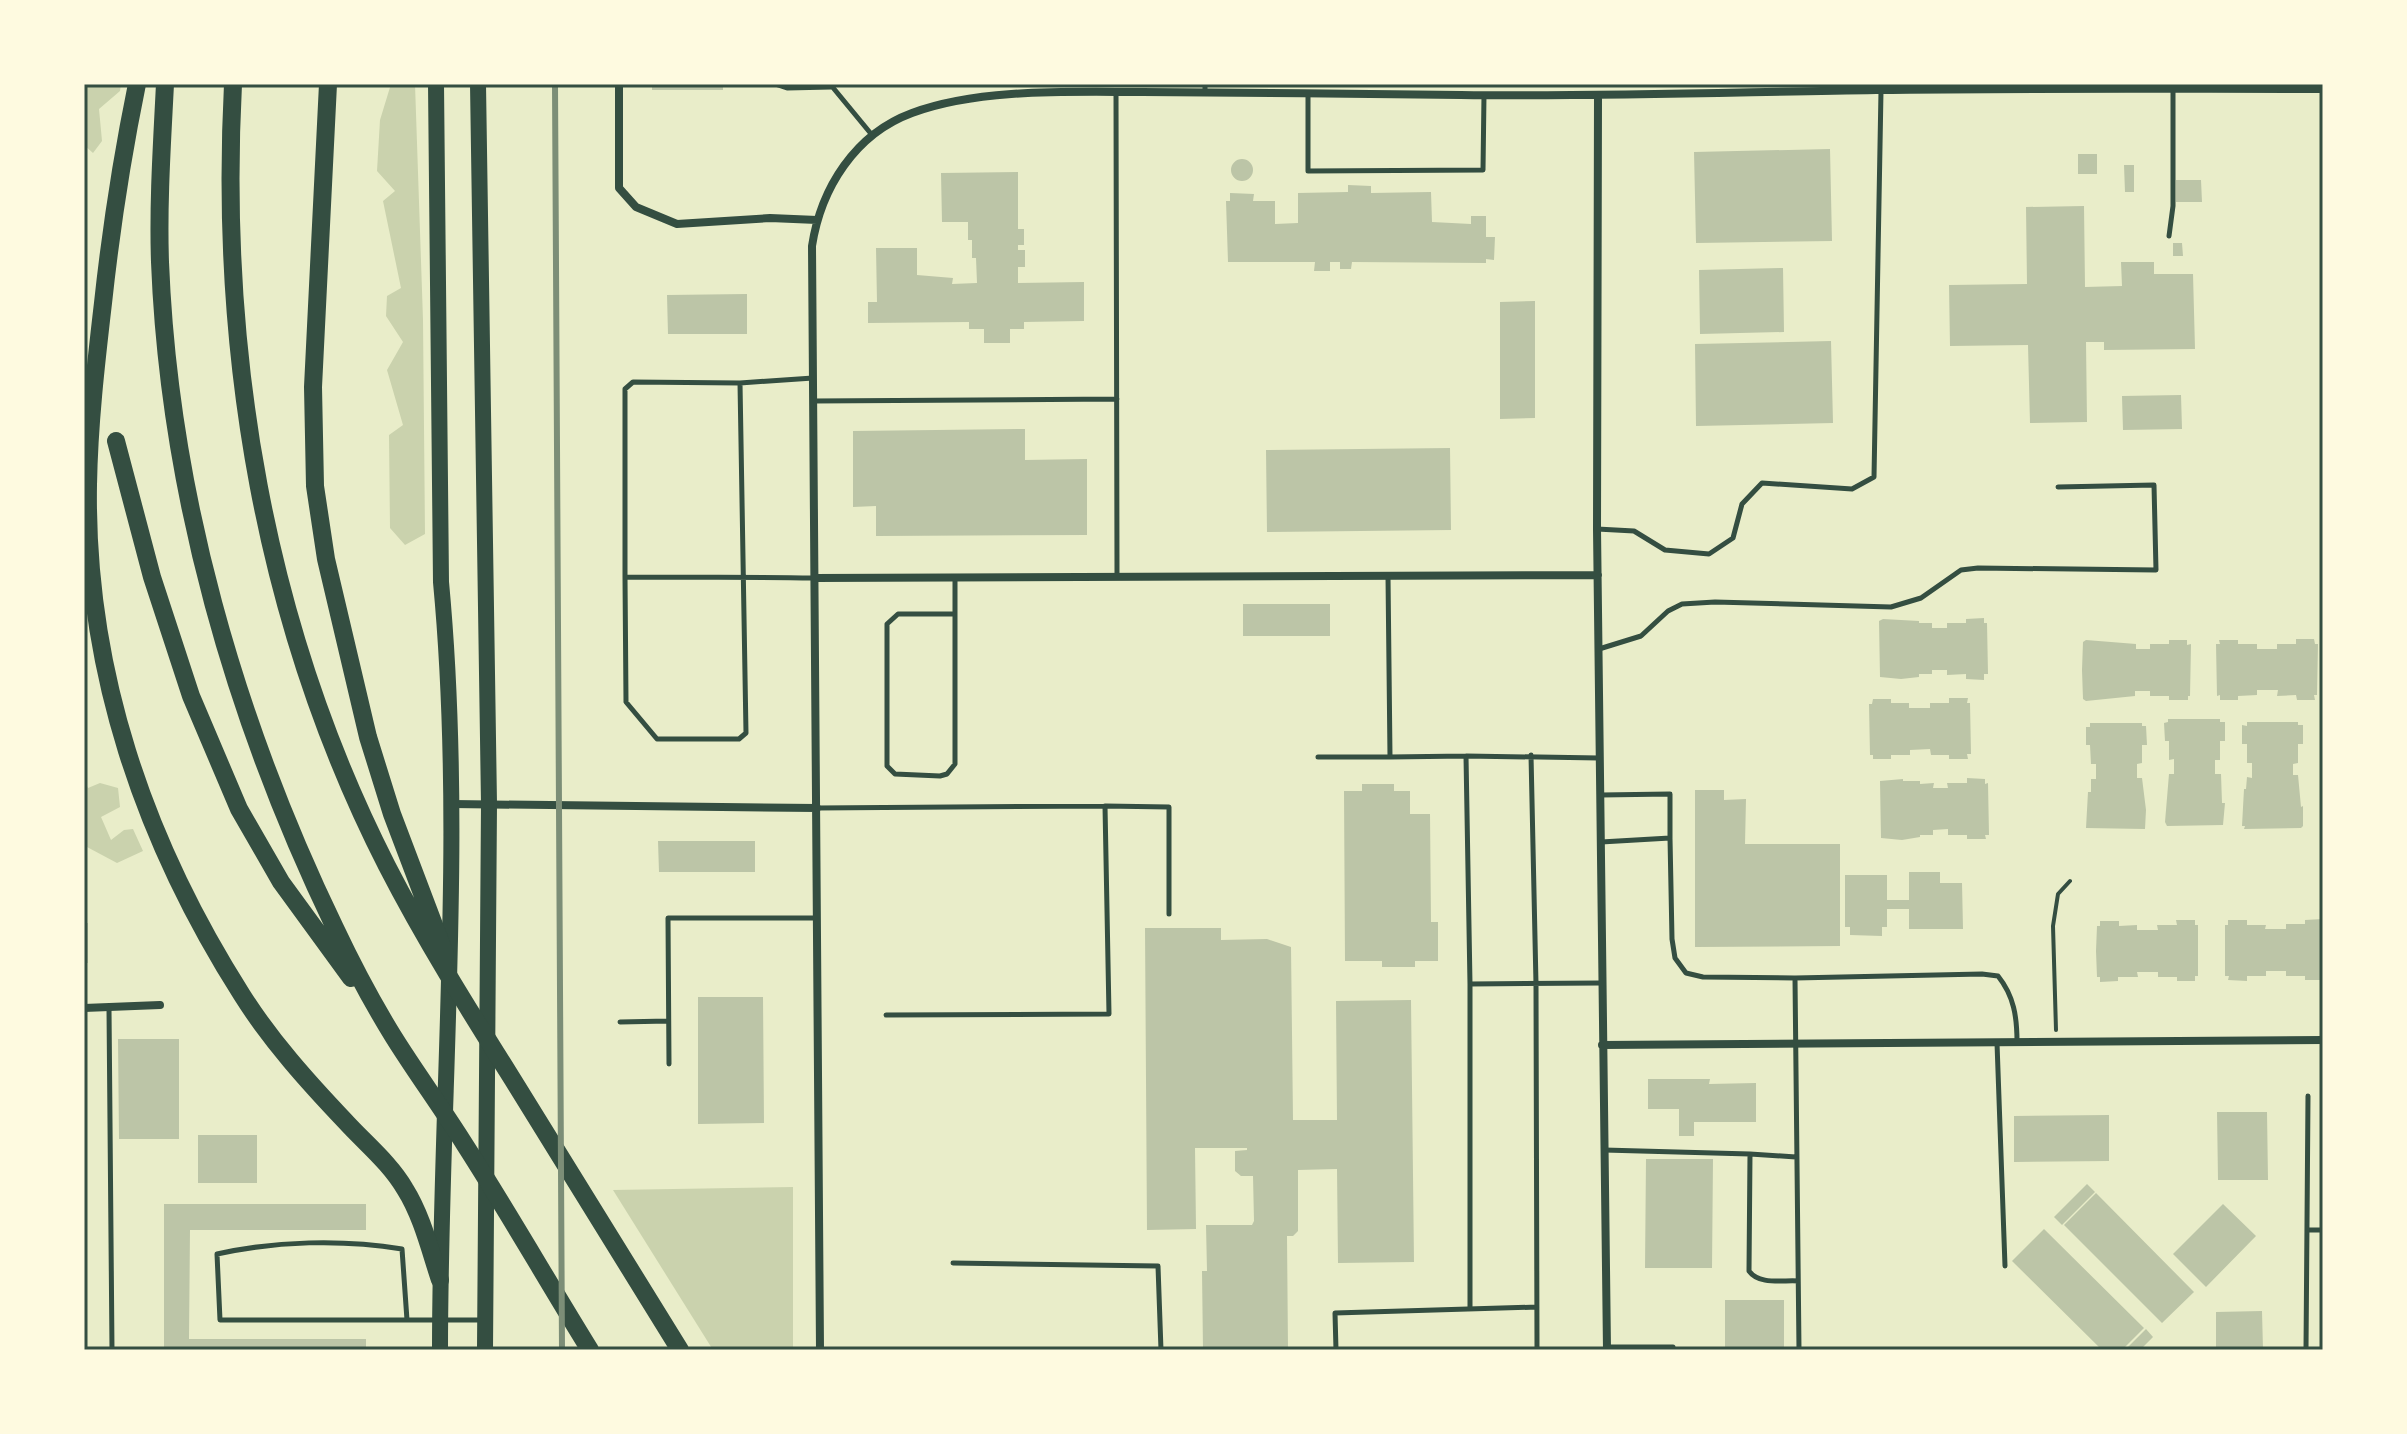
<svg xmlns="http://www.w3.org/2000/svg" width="2407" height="1434" font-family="'Open Sans',sans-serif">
  <rect width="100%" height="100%" fill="#e9edc9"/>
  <path fill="#cad2ad" d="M84 84H121L120 91 99 109 102 141 93 153 84 145Z
    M391 84H415L423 320 425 534 405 545 390 528 389 435 403 425 387 370 403 342 386 316 387 296 401 288 383 201 395 191 377 171 380 120Z
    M84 780 88 788 100 783 118 788 120 807 101 817 111 840 124 830 133 829 143 851 117 863 87 847 84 842Z
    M793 1187V1350H713L613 1190Z"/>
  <path fill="#bcc5a7" d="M652 84H723V90H652Z
    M1830 149 1832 241 1696 243 1694 152Z
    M2078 154H2097V174H2078Z
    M1231 170a11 11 0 1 1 22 0a11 11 0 1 1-22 0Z
    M2124 165H2134V192H2125Z
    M1018 172V229H1024V245H1018V250H1025V267H1018V283L1084 282V321L1024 322V329H1010V343H984V329H969V322L868 323V302H877L876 248H917V275L953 278 952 284 977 283 976 258H972V240H968V222H942L941 173Z
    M2176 180H2201L2202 202H2176Z
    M1348 185 1371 186V193L1431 192 1432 222 1471 224V216H1486V237H1495L1494 260 1486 259V263L1352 262 1351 269H1340V262H1330V271H1314L1315 262H1228L1226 201H1230V193L1254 194 1253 201H1275V224L1298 223V193L1348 192Z
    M2084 206 2085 287 2122 286 2121 262H2154V274H2193L2195 349 2104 350V342H2086L2087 422 2030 423 2028 345 1950 346 1949 285 2027 284 2026 207Z
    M2173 243H2182L2183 256H2173Z
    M1783 268 1784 332 1700 334 1699 270Z
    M747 294V334H668L667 295Z
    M1535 301V418L1500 419V302Z
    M1831 341 1833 423 1696 426 1695 344Z
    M2181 395 2182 429 2123 430 2122 396Z
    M1025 429V460L1087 459V535L876 536V506L853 507V431Z
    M1450 448 1451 530 1267 532 1266 450Z
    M1243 604H1330V636H1243Z
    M1984 618V623H1987L1988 674H1984V680L1966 679V674L1947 675V670H1932V674H1919V677L1901 679 1880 677 1879 621 1883 619 1919 621V623H1932V628H1947V623H1966V619Z
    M2296 639H2314L2315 644H2318L2317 695H2314L2315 700H2297L2296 695 2277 696 2278 690H2257V695L2238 696V700H2220V695L2217 696 2216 644H2220L2219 640H2238V644H2257V649H2277V644H2296Z
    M2086 640 2136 644V649H2150V644H2169V640H2187V645L2191 644 2190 696H2188V700H2169V696H2150V691H2135V696L2086 701 2083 699 2082 670 2083 642Z
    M1949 698H1968L1967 703H1970L1971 754H1967L1968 759H1949V755H1931L1930 749 1910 750V755H1891V759H1873V755H1870L1869 704H1872L1873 699H1891V703H1909V708H1930V703H1949Z
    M2168 719H2220V722H2225V741H2220V760H2215V774H2221L2222 803H2225L2223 825 2167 826 2165 822 2169 774H2174V759L2169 760V741H2165L2164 723 2168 722Z
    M2247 722H2298V725H2303V744H2298V763L2293 764V775H2298L2301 807 2303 806V826L2301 828 2244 829 2245 826H2242L2244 789H2246L2247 777 2252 778V763H2247V744H2242V725L2247 726Z
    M2090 723H2142V726H2146L2147 745H2142V763L2137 764V778H2142L2146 810 2145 829 2086 828 2088 792H2091V779H2096V764H2091L2090 745H2086V727H2090Z
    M1967 778 1985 779V784L1988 783 1989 835H1985L1986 839H1967V835H1948V829L1933 830V835H1920V837L1902 840 1881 838 1880 781 1903 779V781H1920V784L1934 783 1933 788H1948L1947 783H1967Z
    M1362 784H1394V791H1410V814H1430L1431 922H1438V961H1415V967H1382V961H1345L1344 791H1362Z
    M1695 790H1724V800L1746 799 1745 844H1840V946L1695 947Z
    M658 841H755V872H659Z
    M1909 872H1940V883H1962L1963 929H1909V909H1887V927H1882V936L1850 935V927H1845V875H1887V900H1909Z
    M2323 919V980H2305V976H2286V971H2266V976H2247V981L2228 980 2229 976H2225V925H2228V920H2247V925H2266L2265 929H2286V924H2305V920Z
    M2176 920H2195V925H2198V976H2195V981H2177V977H2158V972H2137L2138 977H2118V981L2100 982V977H2097L2096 951 2097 926H2100V921H2119V926L2137 925V930H2158L2157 925H2177Z
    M84 923H88V963H84Z
    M1145 928H1221V940L1267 939 1291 947 1293 1120H1337L1336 1001 1411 1000 1414 1262 1338 1263 1337 1169 1298 1170V1231L1293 1236H1287L1288 1350H1203L1202 1271H1207L1206 1225H1252L1254 1221 1253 1176H1241L1235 1171V1151L1247 1150V1148H1195L1196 1229 1147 1230Z
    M698 997H763L764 1123 698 1124Z
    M118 1039H179V1139H119Z
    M1648 1079H1710L1709 1084 1756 1083V1122H1694V1136H1679V1109H1648Z
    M2217 1112H2267L2268 1180H2218Z
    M2109 1115V1161L2014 1162V1116Z
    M198 1135H257V1183H198Z
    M1646 1159H1713L1712 1268H1645Z
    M2087 1184 2095 1192 2062 1225 2054 1217Z
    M2096 1193 2194 1292 2162 1323 2064 1225Z
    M164 1204H366V1230H190L189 1339H366V1350H164Z
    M2223 1204 2256 1236 2206 1287 2173 1254Z
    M2044 1229 2144 1328 2122 1350H2102L2012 1261Z
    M1725 1300H1784V1350H1725Z
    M2262 1311 2263 1350H2216V1312Z
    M2146 1329 2153 1337 2140 1350H2125Z"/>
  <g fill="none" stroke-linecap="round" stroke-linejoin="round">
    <path stroke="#344e41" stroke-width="4" d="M2056 1030 2053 926 2058 894 2070 881"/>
    <path stroke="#344e41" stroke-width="5" d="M775 84 787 88 831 87
      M830 84 872 135
      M1205 84V92
      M1116 92 1117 576
      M1308 93V171L1483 170 1484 95
      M2169 236 2173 206V90
      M740 383 813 378
      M814 401 1117 399
      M1597 529 1634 531 1665 550 1709 554 1733 538 1742 504 1762 483 1852 489 1874 477 1881 91
      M1388 576 1390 757 1466 756
      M625 577V389L633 382 740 383 746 733 739 739H657L626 702 625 577C688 577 751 577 814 578
      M955 578V764L947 774 940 776 895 774 887 766V624L898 614H955
      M1599 649 1641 636 1668 611 1682 604 1715 602 1891 607 1921 598 1961 570 1978 568 2156 570 2154 485 2058 487
      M1531 755 1536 984 1537 1350
      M1318 757H1390
      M1601 795 1670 794V838L1601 842
      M1105 806 1169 807V914
      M817 808 1105 806 1109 1014 886 1015
      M1670 838 1672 939 1675 958 1686 973 1703 977 1795 978 1982 974 1998 976C2014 996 2017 1017 2017 1042
      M1795 978 1799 1350
      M1470 984 1466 756 1599 758
      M109 1008 112 1350
      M620 1022 668 1021
      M1997 1043 2005 1266
      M669 1064 668 918H816
      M1604 1150 1750 1154
      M1796 1157 1750 1154 1749 1271C1759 1285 1782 1280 1798 1281
      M2307 1230H2323
      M953 1263 1158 1266 1161 1350
      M1470 1309V984L1601 983
      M407 1320 402 1249C342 1239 276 1241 217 1254L220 1320H480
      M1607 1347H1673V1350
      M1336 1350 1335 1313 1537 1307
      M2306 1350 2308 1096"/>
    <path stroke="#344e41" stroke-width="8" d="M619 84V188L636 207 677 224 770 218 817 220
      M1598 97 1597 529 1607 1350
      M815 578 1598 575
      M452 804 817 808
      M84 1008 160 1005
      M1602 1045 2323 1040
      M820 1350 812 246C821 188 855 134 912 113 979 88 1071 92 1142 92 1248 92 1355 94 1461 95 1599 97 1738 92 1876 90 2025 88 2174 89 2323 89"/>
    <path stroke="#344e41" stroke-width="16" d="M436 84 441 582C465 838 440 1094 440 1350
      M478 84 489 804 485 1350"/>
    <path stroke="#344e41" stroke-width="18" d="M137 84C122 157 111 229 103 303 96 363 89 424 88 485 85 669 144 841 242 995 271 1041 308 1082 345 1121 365 1143 390 1163 405 1189 422 1216 430 1250 440 1280
      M165 84C162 144 158 203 160 262 169 492 235 721 335 928 352 964 372 1002 393 1036 416 1073 442 1108 465 1145 508 1212 548 1282 590 1350
      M233 84C219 353 264 625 387 866 425 940 469 1010 513 1080 568 1170 624 1260 680 1350
      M328 84 313 387 315 486 326 559 368 737 392 814 445 954
      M116 441 152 577 191 696 239 809 281 882 351 978"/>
    <path stroke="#7c8e77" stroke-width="6" d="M555 84 562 1350"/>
  </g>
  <rect width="2407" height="1434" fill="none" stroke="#fefae0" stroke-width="172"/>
  <rect x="86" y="86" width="2235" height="1262" fill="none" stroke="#344e41" stroke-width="3"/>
</svg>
